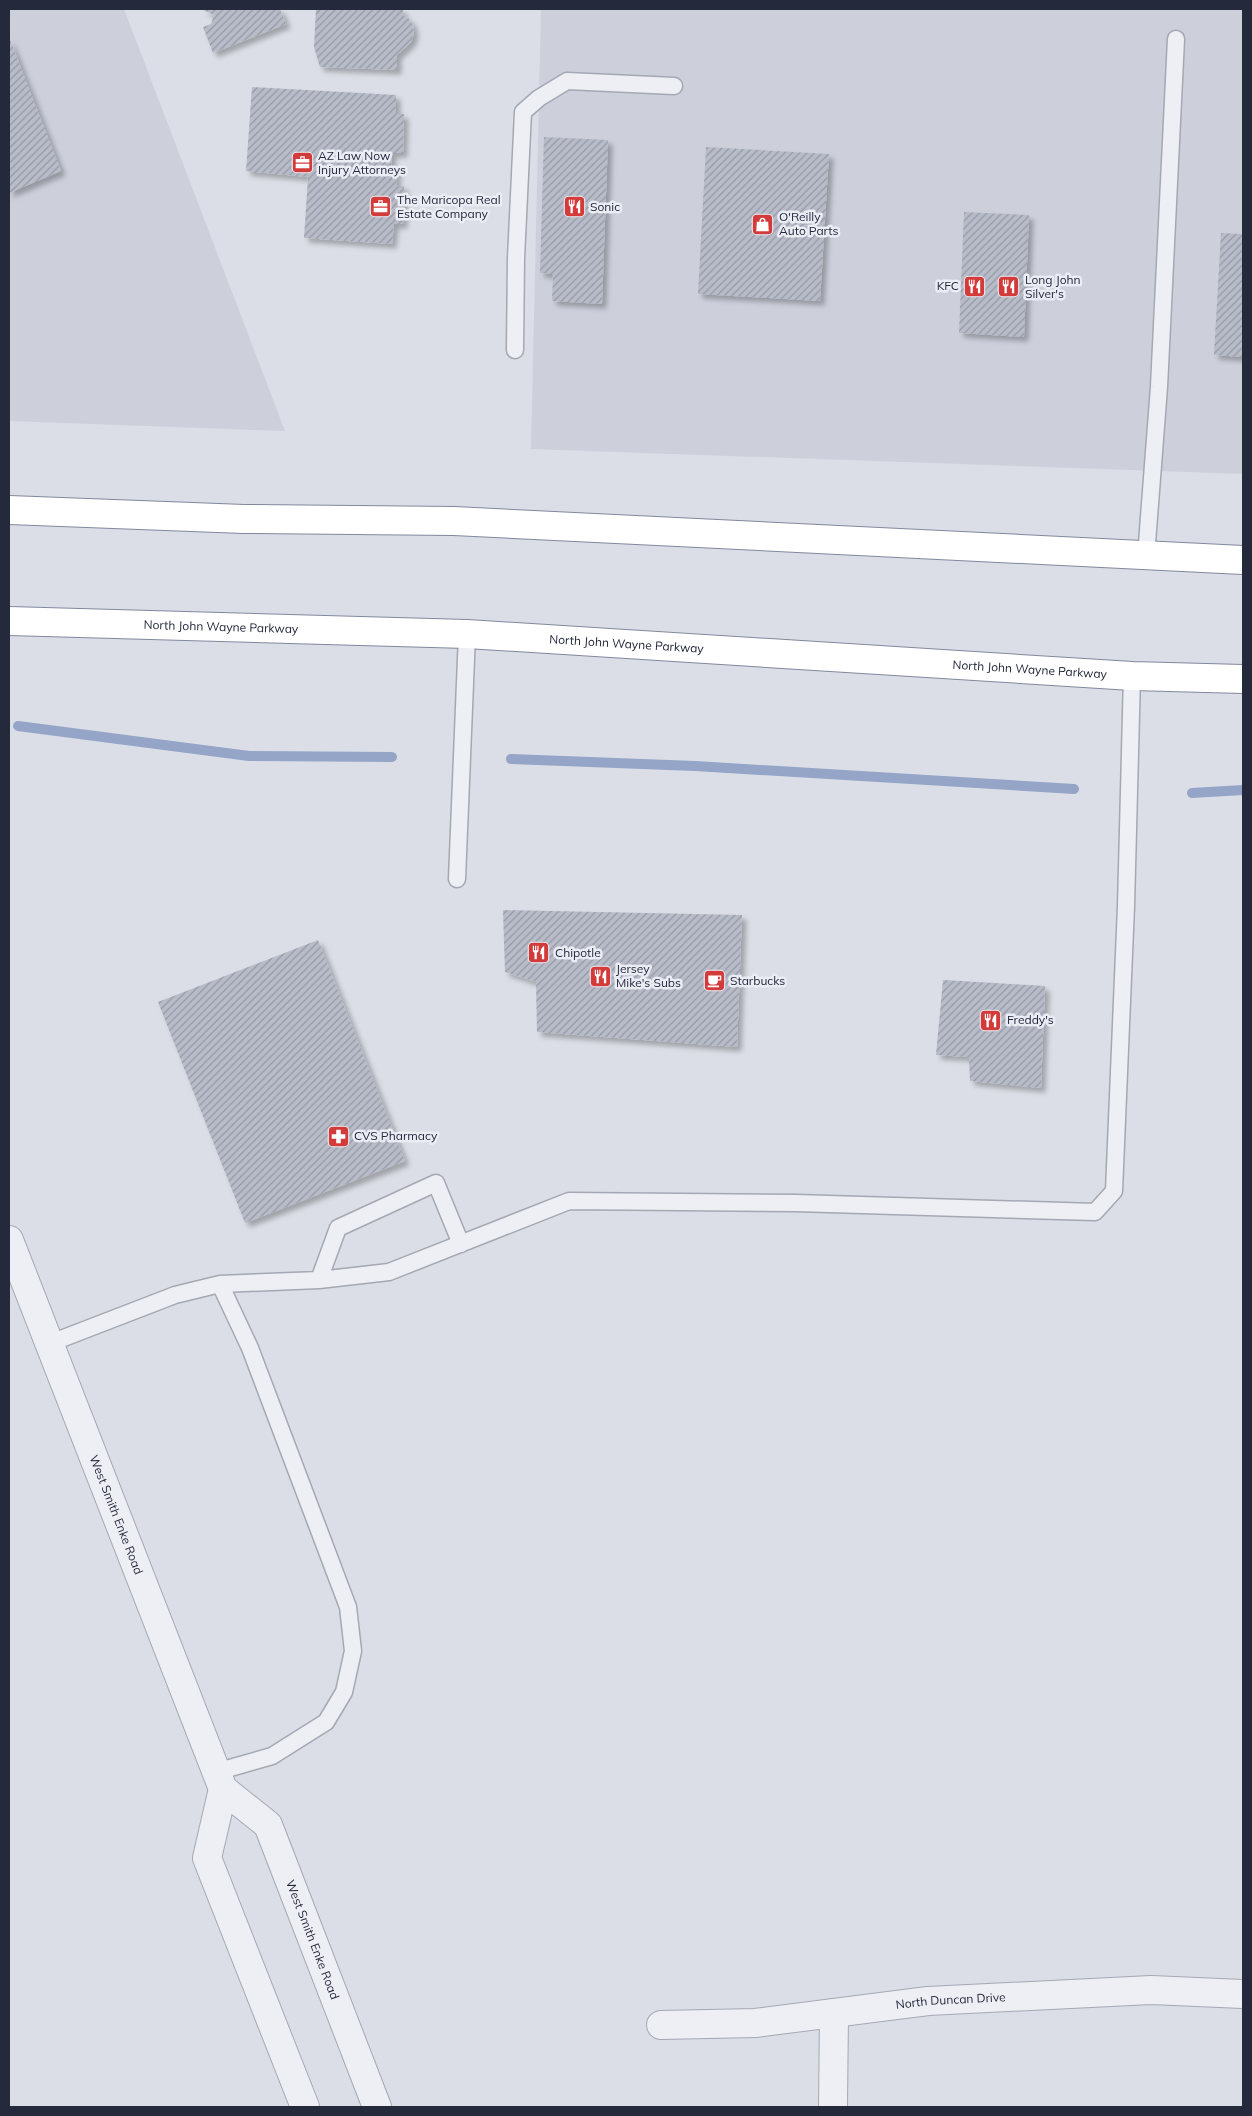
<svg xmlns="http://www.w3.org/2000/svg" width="1252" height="2116" font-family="Mulish,sans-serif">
  <defs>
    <pattern id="building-hatch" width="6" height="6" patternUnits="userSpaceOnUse" patternTransform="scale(1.25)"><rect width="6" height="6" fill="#b8bcc9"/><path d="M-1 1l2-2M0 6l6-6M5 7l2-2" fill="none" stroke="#9599a4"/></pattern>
    <filter id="shadow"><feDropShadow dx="4.5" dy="4.5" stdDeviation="2.5" flood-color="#0004"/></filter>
  </defs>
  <rect width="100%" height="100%" fill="#dbdee6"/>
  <path fill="#cdd0db" d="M9 9H124L285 431 9 421Z
    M541 9H1243V474L531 449Z"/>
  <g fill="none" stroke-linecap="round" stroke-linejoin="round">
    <path stroke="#94a5c8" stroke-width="10" d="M18 726 249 756 392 757
      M511 759 695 766 1074 789
      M1192 793 1243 790"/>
  </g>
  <path fill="url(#building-hatch)" filter="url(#shadow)" d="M201 9H280L286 24 213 53 203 27 211 24 214 15Z
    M316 9H403V15L409 19 413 25 414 34 411 42 397 55V70L320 67 314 47Z
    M9 37 61 171 9 193Z
    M252 87 396 95V114H404L403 153H392L391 167H397L396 185 404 186 403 224H394L392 244 304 238 308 177 246 171Z
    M544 137 608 140 602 304 552 301 553 274 540 273Z
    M706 147 829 154 820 301 698 294Z
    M964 212 1029 215 1024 337 959 333Z
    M1221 233 1243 234V357L1214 355Z
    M503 910 742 915 737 1047 537 1032 536 982 505 972Z
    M318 940 405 1161 245 1223 158 1002Z
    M943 980 1045 986 1041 1088 970 1081 969 1057 936 1055Z"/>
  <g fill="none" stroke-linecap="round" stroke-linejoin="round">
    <defs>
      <path id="service" d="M515 350 516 258 523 112 539 98 567 81 674 86
        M1146 556 1159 387 1176 39
        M457 879 467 634
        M319 1280 338 1228 436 1183 461 1244
        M48 1344 175 1295 220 1284 319 1280 389 1272 569 1201 796 1203 1095 1212 1114 1191 1126 906 1132 676
        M216 1772 272 1756 326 1722 344 1692 353 1651 348 1607 250 1348 220 1284"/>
      <g id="minor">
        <path id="s1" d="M661 2025 755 2023 928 2001 1151 1990 1243 1994"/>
        <path d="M833 2107 834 2013"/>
      </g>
      <g id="tertiary">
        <path id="s2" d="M9 1240 223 1789 268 1825 377 2107"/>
        <path d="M223 1789 207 1858 305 2107"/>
      </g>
      <g id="trunk">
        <path d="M9 510 244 519 454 521 1243 560"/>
        <path id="s3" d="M9 621 467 634 1132 676 1243 679"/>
      </g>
    </defs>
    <use href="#service" stroke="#a4a8b3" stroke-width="19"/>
    <use href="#minor" stroke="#a4a8b3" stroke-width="30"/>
    <use href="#tertiary" stroke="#a4a8b3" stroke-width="30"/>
    <use href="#trunk" stroke="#82889d" stroke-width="30"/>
    <use href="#service" stroke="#eeeff4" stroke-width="16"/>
    <use href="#minor" stroke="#eeeff4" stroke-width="28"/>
    <use href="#tertiary" stroke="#eeeff4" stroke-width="28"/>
    <use href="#trunk" stroke="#fff" stroke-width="28"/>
  </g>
  <defs>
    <symbol id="office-square" viewBox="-11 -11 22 22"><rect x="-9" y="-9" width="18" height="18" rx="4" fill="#d23b39" stroke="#eaedf4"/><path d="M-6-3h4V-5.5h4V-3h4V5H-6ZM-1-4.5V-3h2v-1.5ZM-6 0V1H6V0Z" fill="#fff"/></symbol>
    <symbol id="restaurant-square" viewBox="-11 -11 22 22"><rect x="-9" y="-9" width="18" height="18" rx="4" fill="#d23b39" stroke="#eaedf4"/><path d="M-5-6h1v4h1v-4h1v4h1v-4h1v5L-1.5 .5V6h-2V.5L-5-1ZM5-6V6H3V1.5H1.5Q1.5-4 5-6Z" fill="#fff"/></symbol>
    <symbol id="shop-square" viewBox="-11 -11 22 22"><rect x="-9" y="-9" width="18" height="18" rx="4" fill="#d23b39" stroke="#eaedf4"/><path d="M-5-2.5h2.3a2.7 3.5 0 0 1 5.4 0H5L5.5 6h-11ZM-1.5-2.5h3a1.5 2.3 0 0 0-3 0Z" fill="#fff"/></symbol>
    <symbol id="cafe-square" viewBox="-11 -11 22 22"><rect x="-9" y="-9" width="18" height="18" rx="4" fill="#d23b39" stroke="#eaedf4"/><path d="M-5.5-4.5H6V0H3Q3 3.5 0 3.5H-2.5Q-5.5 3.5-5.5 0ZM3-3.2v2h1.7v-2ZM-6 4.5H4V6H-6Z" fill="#fff"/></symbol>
    <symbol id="pharmacy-square" viewBox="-11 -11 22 22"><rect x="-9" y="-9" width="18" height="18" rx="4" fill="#d23b39" stroke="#eaedf4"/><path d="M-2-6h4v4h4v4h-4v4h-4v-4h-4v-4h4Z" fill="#fff"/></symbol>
  </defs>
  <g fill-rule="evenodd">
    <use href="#office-square" x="290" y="150" width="25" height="25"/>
    <use href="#office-square" x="368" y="194" width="25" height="25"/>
    <use href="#restaurant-square" x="562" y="194" width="25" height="25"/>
    <use href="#shop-square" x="750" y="212" width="25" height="25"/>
    <use href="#restaurant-square" x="962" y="274" width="25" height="25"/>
    <use href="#restaurant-square" x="996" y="274" width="25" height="25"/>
    <use href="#restaurant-square" x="526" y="940" width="25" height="25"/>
    <use href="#restaurant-square" x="588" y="964" width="25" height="25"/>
    <use href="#cafe-square" x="702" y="968" width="25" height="25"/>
    <use href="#restaurant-square" x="978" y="1008" width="25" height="25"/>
    <use href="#pharmacy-square" x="326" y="1124" width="25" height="25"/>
  </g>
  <g text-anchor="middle" stroke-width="5" stroke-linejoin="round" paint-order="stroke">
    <g font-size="12" fill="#25293c" stroke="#eaedf4" text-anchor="start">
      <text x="318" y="160">AZ Law Now<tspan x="318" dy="14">Injury Attorneys</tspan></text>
      <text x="397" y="204">The Maricopa Real<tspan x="397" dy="14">Estate Company</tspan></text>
      <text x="590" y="211">Sonic</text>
      <text x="779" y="221">O'Reilly<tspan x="779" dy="14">Auto Parts</tspan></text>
      <text x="1025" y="284">Long John<tspan x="1025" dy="14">Silver's</tspan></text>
      <text x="959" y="290" text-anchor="end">KFC</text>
      <text x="555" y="957">Chipotle</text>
      <text x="616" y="973">Jersey<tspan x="616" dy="14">Mike's Subs</tspan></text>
      <text x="730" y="985">Starbucks</text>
      <text x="1007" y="1024">Freddy's</text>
      <text x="354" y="1140">CVS Pharmacy</text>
    </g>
    <g font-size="12" fill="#25293c" stroke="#eaedf4">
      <text dy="4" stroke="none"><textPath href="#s3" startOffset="212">North John Wayne Parkway</textPath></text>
      <text dy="4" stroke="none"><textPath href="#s3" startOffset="618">North John Wayne Parkway</textPath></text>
      <text dy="4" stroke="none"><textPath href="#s3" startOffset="1022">North John Wayne Parkway</textPath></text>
      <text dy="4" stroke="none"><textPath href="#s2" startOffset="295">West Smith Enke Road</textPath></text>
      <text dy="4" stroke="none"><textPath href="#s2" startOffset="770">West Smith Enke Road</textPath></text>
      <text dy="4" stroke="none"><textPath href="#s1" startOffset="291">North Duncan Drive</textPath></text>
    </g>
  </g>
  <rect width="1252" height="2116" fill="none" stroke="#25293c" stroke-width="20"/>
</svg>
